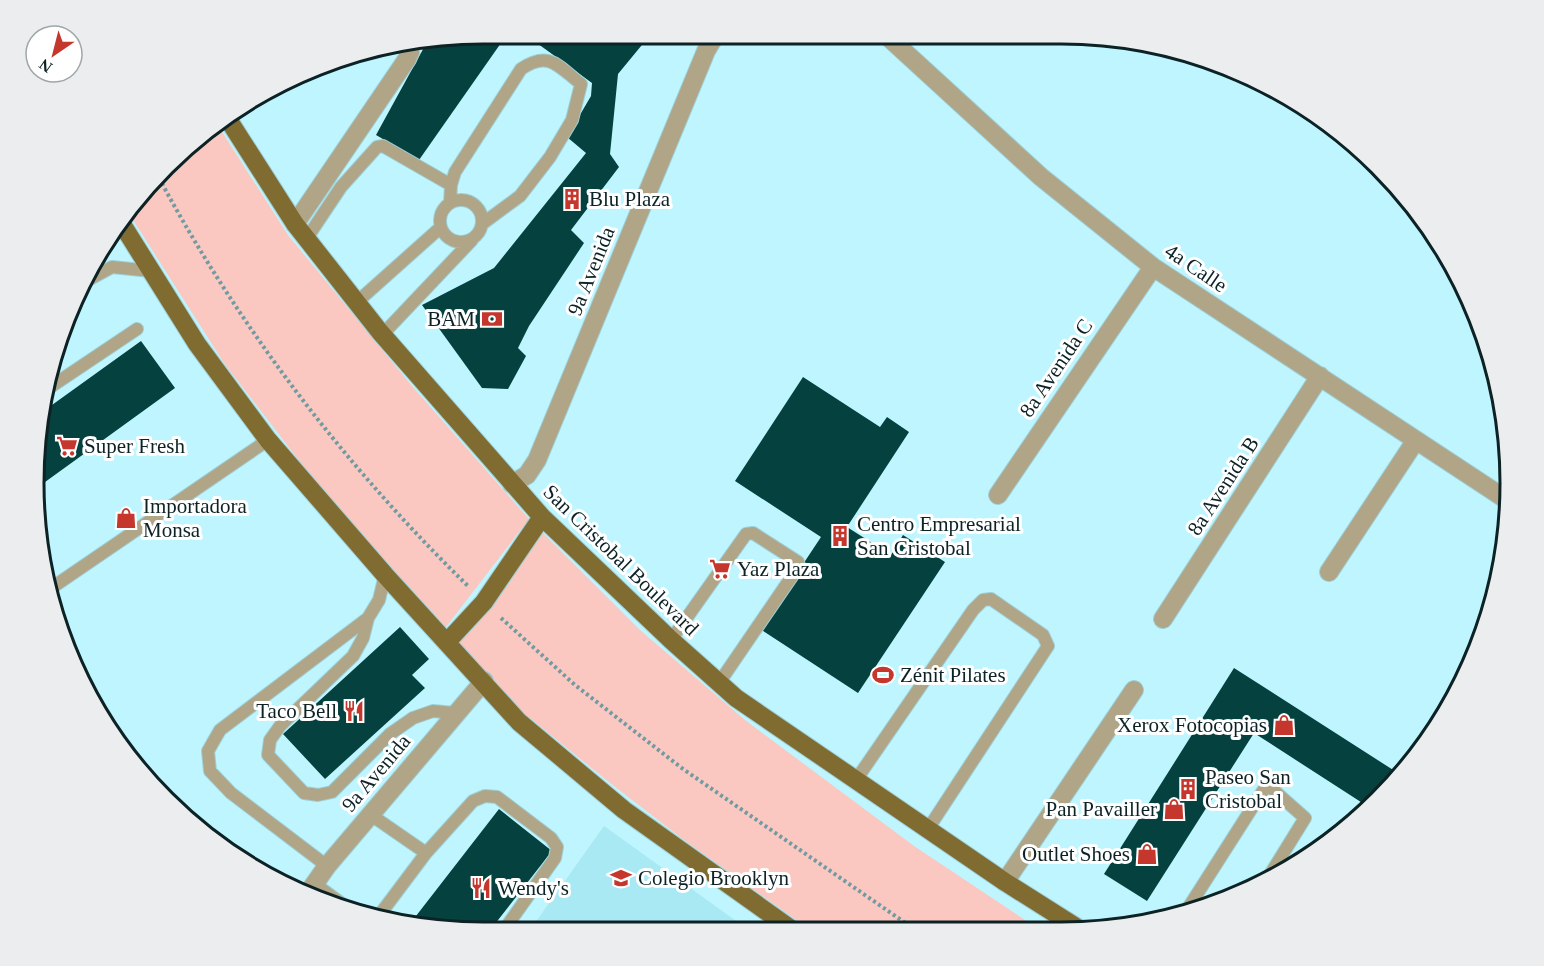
<svg xmlns="http://www.w3.org/2000/svg" width="1544" height="966" font-family="Georgia,serif">
  <rect width="100%" height="100%" fill="#bef5fe"/>
  <path fill="#a8e9f4" d="M604 826 750 931 530 930Z"/>
  <path fill="#fac8c0" d="M217 124 288 235 412 386 529 519 446 627 327 497 224 363 126 209Z
    M543 533 640 630 745 720 914 846 1043 932 812 931 684 840 610 783 520 710 458 644Z"/>
  <path fill="#05413e" d="M483 33H508L419 160 376 135 427 42Z
    M523 33 640 34 646 40 618 74 610 154 619 167 571 230 584 243 529 326 518 348 526 356 508 389 482 388 422 305 494 268 586 153 567 137 591 96 592 83Z
    M141 341 175 388 34 490 45 410Z
    M803 377 880 427 887 417 909 432 847 527 891 555 903 535 945 562 858 693 760 629 821 537 735 481Z
    M400 627 429 659 412 675 425 688 325 779 283 734Z
    M1234 668 1401 775 1349 828 1364 804 1254 733 1147 901 1104 874Z
    M499 809 552 851 491 929H425L409 925Z"/>
  <g fill="none" stroke-linecap="round" stroke-linejoin="round">
    <defs>
      <path id="service" d="M440 221a21 21 0 1 1 42 0a21 21 0 1 1-42 0Z
        M450 203 451 185 455 172 521 69C549 50 558 66 581 84L572 120 550 157 520 196 482 224
        M307 238 341 187 377 147 383 146 451 185
        M88 280 112 267 151 271
        M357 302 441 227
        M382 335 472 240
        M49 388 137 329
        M47 591 268 440
        M368 618 363 638 353 656 280 726 270 740 268 755 304 793 318 795 332 792 390 734 413 718 433 711 454 713
        M671 640 746 534 753 533 798 562 799 566 719 683
        M856 780 973 610 983 600 991 599 1043 635 1048 646 928 829
        M371 815 426 853
        M327 866 231 793 210 771 208 751 220 730 368 618 379 600 385 575
        M315 884 349 909
        M1183 916 1266 786 1270 787 1305 818 1266 881
        M378 917 426 853 473 801 485 796 497 797 551 838 557 847 555 858 504 930"/>
      <path id="minor" d="M886 35 1041 177 1153 267 1510 502
        M295 224 407 59 410 52 404 46
        M512 484 527 475 537 460 706 51 716 34
        M998 495 1153 267
        M1329 572 1416 440
        M1163 619 1320 376
        M1005 882 1134 690
        M306 896 327 866 484 681"/>
      <path id="primary" d="M226 116 295 224 380 332 542 517 671 640 736 698 1005 882 1084 932
        M120 221 197 344 268 440 385 575 519 722 624 810 794 931
        M447 642 484 602 542 517"/>
    </defs>
    <use href="#service" stroke="#9ecfd7" stroke-width="14"/>
    <use href="#minor" stroke="#9ecfd7" stroke-width="20"/>
    <use href="#primary" stroke="#9ecfd7" stroke-width="20"/>
    <path stroke="#719aa1" stroke-width="4" stroke-dasharray="3 3" stroke-linecap="butt" d="M159 178C240 329 346 467 468 586
      M501 618 575 685 683 769 917 931"/>
    <use href="#service" stroke="#b0a587" stroke-width="12"/>
    <use href="#minor" stroke="#b0a587" stroke-width="18"/>
    <use href="#primary" stroke="#806b31" stroke-width="18"/>
  </g>
  <defs>
    <symbol id="building-bare" viewBox="-9 -9 18 18"><path d="M-4-6H4V6H1V3H-1V6H-4ZM-2.5-4.3h1.7v1.8h-1.7ZM.8-4.3h1.7v1.8H.8ZM-2.5-1h1.7V.8h-1.7ZM.8-1h1.7V.8H.8Z" fill="#c5372c" stroke="#fff" stroke-width="2.5" paint-order="stroke"/></symbol>
    <symbol id="bank-bare" viewBox="-9 -9 18 18"><path d="M-6-4H6V4H-6ZM0-2.3a2.3 2.3 0 1 0 0 4.6a2.3 2.3 0 1 0 0-4.6Z" fill="#c5372c" stroke="#fff" stroke-width="2.5" paint-order="stroke"/></symbol>
    <symbol id="supermarket-bare" viewBox="-9 -9 18 18"><path d="M-6-5.5h2.5l.6 2H6L4.5 2H-2.5L-4.4-4H-6ZM-1.5 3.2a1.3 1.3 0 1 0 .1 0ZM3 3.2a1.3 1.3 0 1 0 .1 0Z" fill="#c5372c" stroke="#fff" stroke-width="2.5" paint-order="stroke"/></symbol>
    <symbol id="shop-bare" viewBox="-9 -9 18 18"><path d="M-5-2.5h2.3a2.7 3.5 0 0 1 5.4 0H5L5.5 6h-11ZM-1.5-2.5h3a1.5 2.3 0 0 0-3 0Z" fill="#c5372c" stroke="#fff" stroke-width="2.5" paint-order="stroke"/></symbol>
    <symbol id="stadium-bare" viewBox="-9 -9 18 18"><path d="M0-5a6.5 5 0 1 0 0 10a6.5 5 0 1 0 0-10ZM-3.5-1.8h7v3.6h-7Z" fill="#c5372c" stroke="#fff" stroke-width="2.5" paint-order="stroke"/></symbol>
    <symbol id="restaurant-bare" viewBox="-9 -9 18 18"><path d="M-5-6h1v4h1v-4h1v4h1v-4h1v5L-1.5 .5V6h-2V.5L-5-1ZM5-6V6H3V1.5H1.5Q1.5-4 5-6Z" fill="#c5372c" stroke="#fff" stroke-width="2.5" paint-order="stroke"/></symbol>
    <symbol id="school-bare" viewBox="-9 -9 18 18"><path d="M0-5L7-2L0 1L-7-2ZM-4 1L0 2.5L4 1V4Q0 6-4 4Z" fill="#c5372c" stroke="#fff" stroke-width="2.5" paint-order="stroke"/></symbol>
  </defs>
  <g fill-rule="evenodd">
    <use href="#building-bare" x="557" y="184" width="30" height="30"/>
    <use href="#bank-bare" x="477" y="304" width="30" height="30"/>
    <use href="#supermarket-bare" x="52" y="431" width="30" height="30"/>
    <use href="#shop-bare" x="111" y="503" width="30" height="30"/>
    <use href="#building-bare" x="825" y="521" width="30" height="30"/>
    <use href="#supermarket-bare" x="705" y="554" width="30" height="30"/>
    <use href="#stadium-bare" x="868" y="660" width="30" height="30"/>
    <use href="#restaurant-bare" x="339" y="696" width="30" height="30"/>
    <use href="#shop-bare" x="1269" y="710" width="30" height="30"/>
    <use href="#building-bare" x="1173" y="774" width="30" height="30"/>
    <use href="#shop-bare" x="1159" y="794" width="30" height="30"/>
    <use href="#shop-bare" x="1132" y="839" width="30" height="30"/>
    <use href="#school-bare" x="606" y="863" width="30" height="30"/>
    <use href="#restaurant-bare" x="466" y="873" width="30" height="30"/>
  </g>
  <g text-anchor="middle" stroke-width="6" stroke-linejoin="round" paint-order="stroke">
    <g font-size="21" fill="#0c2225" stroke="#fff" text-anchor="start">
      <text x="589" y="206">Blu Plaza</text>
      <text x="475" y="326" text-anchor="end">BAM</text>
      <text x="84" y="453">Super Fresh</text>
      <text x="143" y="513">Importadora<tspan x="143" dy="24">Monsa</tspan></text>
      <text x="857" y="531">Centro Empresarial<tspan x="857" dy="24">San Cristobal</tspan></text>
      <text x="737" y="576">Yaz Plaza</text>
      <text x="900" y="682">Zénit Pilates</text>
      <text x="337" y="718" text-anchor="end">Taco Bell</text>
      <text x="1267" y="732" text-anchor="end">Xerox Fotocopias</text>
      <text x="1205" y="784">Paseo San<tspan x="1205" dy="24">Cristobal</tspan></text>
      <text x="1157" y="816" text-anchor="end">Pan Pavailler</text>
      <text x="1130" y="861" text-anchor="end">Outlet Shoes</text>
      <text x="638" y="885">Colegio Brooklyn</text>
      <text x="498" y="895">Wendy's</text>
    </g>
    <g font-size="21" fill="#0c2225" stroke="#fff">
      <text transform="translate(1196 268) rotate(34)" y="7">4a Calle</text>
      <text transform="translate(591 271) rotate(-68)" y="7">9a Avenida</text>
      <text transform="translate(1056 368) rotate(-56)" y="7">8a Avenida C</text>
      <text transform="translate(1223 486) rotate(-57)" y="7">8a Avenida B</text>
      <text transform="translate(621 560) rotate(44)" y="7">San Cristobal Boulevard</text>
      <text transform="translate(376 773) rotate(-50)" y="7">9a Avenida</text>
    </g>
  </g>
  <path d="M0 0H1544V966H0ZM483 44H1061A439 439 0 0 1 1500 483V483A439 439 0 0 1 1061 922H483A439 439 0 0 1 44 483V483A439 439 0 0 1 483 44Z" fill="#ecedee" fill-rule="evenodd"/>
  <path fill="none" stroke="#0c2225" stroke-width="3" d="M483 44H1061A439 439 0 0 1 1500 483V483A439 439 0 0 1 1061 922H483A439 439 0 0 1 44 483V483A439 439 0 0 1 483 44Z"/>
  <g transform="translate(54 54) rotate(215)"><circle r="28" fill="#ffffff" stroke="#9ea7a8" stroke-width="1.5"/>
  <path d="M0-4.5L10 22L0 15L-10 22Z" fill="#c5372c"/>
  <text y="-9" font-size="16" font-weight="bold" text-anchor="middle" fill="#0c2225">N</text>
  </g>
</svg>
